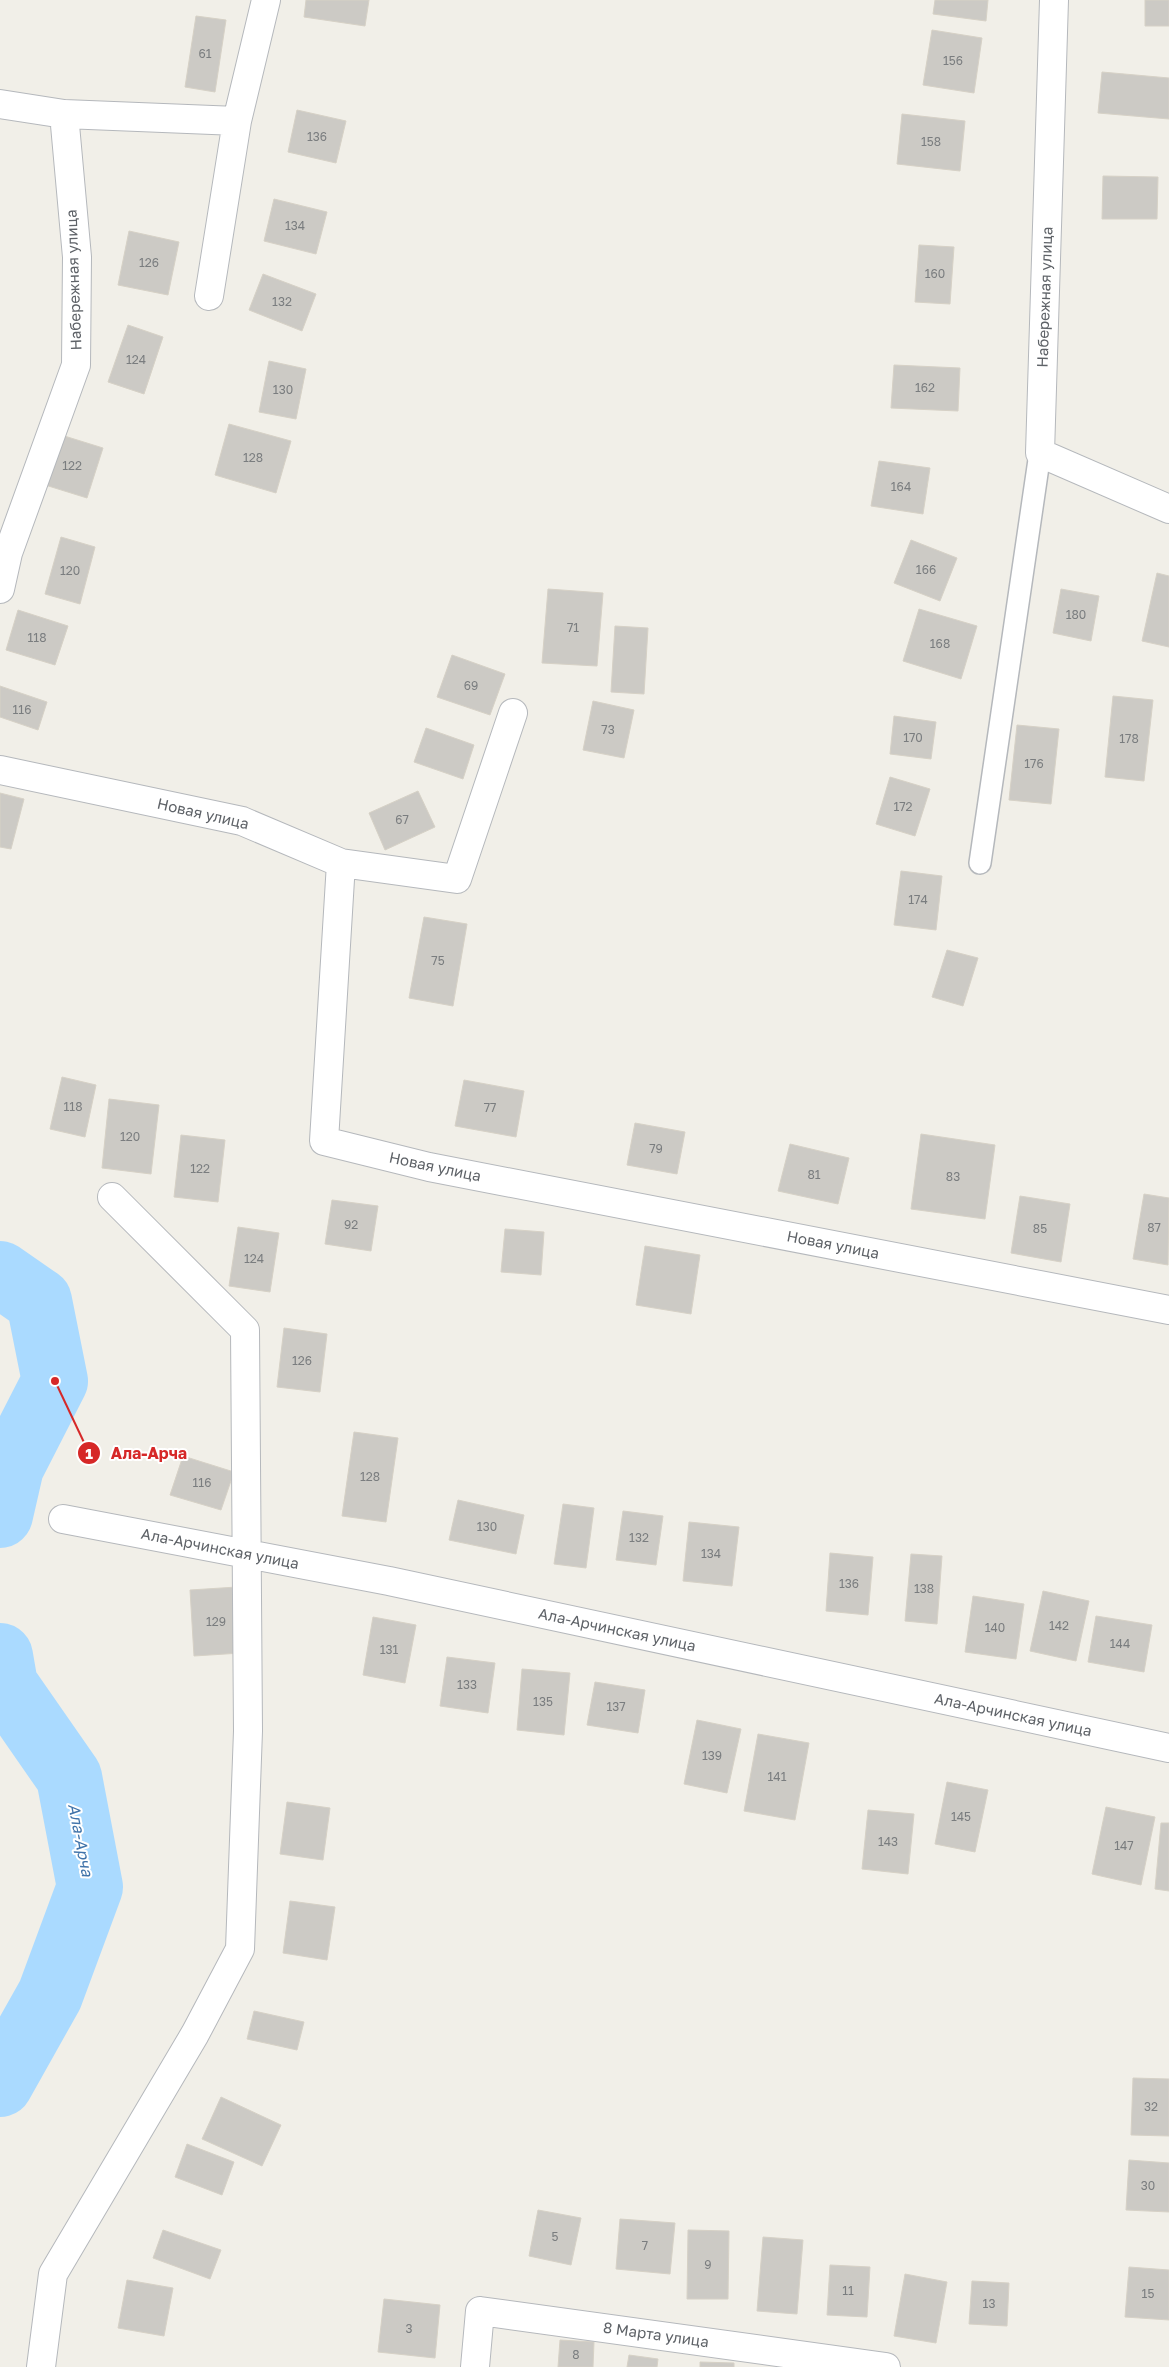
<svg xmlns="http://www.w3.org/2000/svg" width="1169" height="2367" font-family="'Golos Text',sans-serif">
  <rect width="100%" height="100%" fill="#f1efe8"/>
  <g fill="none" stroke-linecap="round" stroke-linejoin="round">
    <path stroke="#aadaff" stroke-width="66" d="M0 1274 39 1301 55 1381 11 1467 0 1515
      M0 1656 5 1685 69 1777 90 1887 50 1995 0 2084"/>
  </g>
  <path fill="#cccac5" stroke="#d6d1c6" d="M306 0H369L365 26 304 17Z
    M935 0H988L986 21 933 14Z
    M1145 0H1169V26H1145Z
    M196 16 226 20 215 92 185 87Z
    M932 30 982 38 974 93 923 85Z
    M1102 72 1169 78V119L1098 113Z
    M297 110 346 121 336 163 288 152Z
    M902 114 965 121 960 171 897 164Z
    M1103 176 1158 177 1157 219H1102Z
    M274 199 327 212 316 254 264 241Z
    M129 231 179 242 168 295 118 285Z
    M919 245 954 247 950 304 915 302Z
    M263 274 316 294 302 331 249 310Z
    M128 325 163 337 144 394 108 382Z
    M269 361 306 369 296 419 259 412Z
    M894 365 960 368 958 411 891 408Z
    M229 424 291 441 276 493 215 475Z
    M58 434 103 448 87 498 42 484Z
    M879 461 930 468 923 514 871 506Z
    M61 537 95 547 80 604 45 594Z
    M911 540 957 558 940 601 894 583Z
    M1157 573 1169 576V647L1142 641Z
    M548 589 603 593 597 666 542 663Z
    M1061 589 1099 596 1091 641 1053 633Z
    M919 609 977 626 961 679 903 661Z
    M18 610 68 626 55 665 6 650Z
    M615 626 648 628 644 694 611 692Z
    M452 655 505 674 490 715 437 697Z
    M0 686 47 702 38 730 0 717Z
    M1113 696 1153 700 1144 781 1105 777Z
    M593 701 634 710 624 758 583 750Z
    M894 716 936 722 931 759 890 754Z
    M1017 725 1059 729 1051 804 1009 800Z
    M426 728 474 745 463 779 414 762Z
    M890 777 930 789 915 836 876 824Z
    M418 791 435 827 385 850 369 813Z
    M0 793 24 799 11 849 0 847Z
    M901 871 942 876 936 930 894 925Z
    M424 917 467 924 453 1006 409 998Z
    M947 950 978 958 963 1006 932 997Z
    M62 1077 96 1085 85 1137 50 1129Z
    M464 1080 524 1091 516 1137 455 1126Z
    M109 1099 159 1105 151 1174 102 1168Z
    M635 1123 685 1132 677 1174 627 1165Z
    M921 1134 995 1145 985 1219 911 1209Z
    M181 1135 225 1140 218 1202 174 1197Z
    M790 1144 849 1158 838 1204 778 1191Z
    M1144 1194 1169 1198 1168 1265 1133 1259Z
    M1020 1196 1070 1204 1061 1262 1011 1253Z
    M332 1200 378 1206 371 1251 325 1244Z
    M238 1227 279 1233 270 1292 229 1286Z
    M505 1229 544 1232 541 1275 501 1272Z
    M645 1246 700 1255 691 1314 636 1305Z
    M284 1328 327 1334 320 1392 277 1387Z
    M354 1432 398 1438 386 1522 342 1516Z
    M183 1456 234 1472 221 1510 170 1495Z
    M458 1500 524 1515 516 1554 449 1540Z
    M563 1504 594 1508 586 1568 554 1564Z
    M623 1511 663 1516 656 1565 616 1560Z
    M689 1522 739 1527 732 1586 683 1581Z
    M830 1553 873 1557 868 1615 826 1611Z
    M911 1554 942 1556 937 1624 905 1621Z
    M237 1587 241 1653 194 1656 190 1590Z
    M1043 1591 1089 1601 1076 1661 1030 1651Z
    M973 1596 1024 1604 1016 1659 965 1652Z
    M1096 1616 1152 1625 1144 1672 1088 1662Z
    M373 1617 416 1625 405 1683 363 1675Z
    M447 1657 495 1663 488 1713 440 1706Z
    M522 1669 570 1673 564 1735 517 1730Z
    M595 1682 645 1690 638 1733 587 1725Z
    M697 1720 741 1729 727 1793 684 1784Z
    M758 1734 809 1743 795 1820 744 1811Z
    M947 1782 988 1790 975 1852 935 1844Z
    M287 1802 330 1808 323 1860 280 1854Z
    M1106 1807 1155 1817 1141 1885 1092 1874Z
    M868 1810 914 1814 908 1874 862 1869Z
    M1161 1823H1169V1891L1155 1889Z
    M290 1901 335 1907 327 1960 283 1953Z
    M254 2011 304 2022 297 2050 247 2039Z
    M1133 2078 1169 2079V2136L1131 2135Z
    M221 2097 281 2125 262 2166 202 2139Z
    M187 2144 234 2162 222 2195 175 2177Z
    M1129 2160 1169 2163V2212L1126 2210Z
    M538 2210 581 2218 571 2265 529 2256Z
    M620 2219 675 2223 670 2274 616 2269Z
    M163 2230 221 2250 210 2279 153 2258Z
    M688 2230 729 2231 728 2299H687Z
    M763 2237 803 2240 797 2314 757 2311Z
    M830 2265 870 2267 867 2317 827 2315Z
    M1129 2267 1169 2270V2320L1125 2317Z
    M905 2274 947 2282 936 2343 894 2336Z
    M127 2280 173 2288 164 2336 118 2328Z
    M972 2281 1009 2283 1007 2326 969 2324Z
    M384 2299 440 2305 435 2358 378 2352Z
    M560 2340 594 2342 593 2367H558Z
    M629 2355 658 2359 657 2367H627Z
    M700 2362 734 2363V2367H700Z"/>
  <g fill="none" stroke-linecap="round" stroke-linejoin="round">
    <defs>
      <path id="lane" d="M980 863 1040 453"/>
      <path id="street" d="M1054 0 1040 453 1169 509
        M0 104 64 114 77 257 76 365 8 553 0 589
        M64 114 237 121
        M209 296 237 121 266 0
        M0 770 242 821 341 863 324 1141 429 1167 1169 1310
        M341 863 457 879 513 713
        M63 1519 389 1581 1169 1748
        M41 2367 53 2274 195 2034 240 1949 248 1731 245 1330 112 1197
        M475 2367 480 2311 886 2367"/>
    </defs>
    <use href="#lane" stroke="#b5b8bc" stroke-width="24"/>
    <use href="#street" stroke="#b5b8bc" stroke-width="30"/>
    <use href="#lane" stroke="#fff" stroke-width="21"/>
    <use href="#street" stroke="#fff" stroke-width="28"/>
  </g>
  <g text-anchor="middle" stroke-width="4" stroke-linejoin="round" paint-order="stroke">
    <g font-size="12" fill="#7a7d7f">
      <text x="205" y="58">61</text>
      <text x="953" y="65">156</text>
      <text x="317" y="141">136</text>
      <text x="931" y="146">158</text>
      <text x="295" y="230">134</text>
      <text x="149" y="267">126</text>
      <text x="935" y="278">160</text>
      <text x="282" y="306">132</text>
      <text x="136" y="364">124</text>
      <text x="925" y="392">162</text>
      <text x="283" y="394">130</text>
      <text x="253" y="462">128</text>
      <text x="72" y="470">122</text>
      <text x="901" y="491">164</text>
      <text x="926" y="574">166</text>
      <text x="70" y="575">120</text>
      <text x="1076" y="619">180</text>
      <text x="573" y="632">71</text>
      <text x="37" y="642">118</text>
      <text x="940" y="648">168</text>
      <text x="471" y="690">69</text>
      <text x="22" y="714">116</text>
      <text x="608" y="734">73</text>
      <text x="913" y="742">170</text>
      <text x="1129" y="743">178</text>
      <text x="1034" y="768">176</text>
      <text x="903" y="811">172</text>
      <text x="402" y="824">67</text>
      <text x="918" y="904">174</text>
      <text x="438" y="965">75</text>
      <text x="73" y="1111">118</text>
      <text x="490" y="1112">77</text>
      <text x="130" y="1141">120</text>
      <text x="656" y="1153">79</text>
      <text x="200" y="1173">122</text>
      <text x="814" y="1179">81</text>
      <text x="953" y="1181">83</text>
      <text x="351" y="1229">92</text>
      <text x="1154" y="1232">87</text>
      <text x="1040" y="1233">85</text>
      <text x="254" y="1263">124</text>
      <text x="302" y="1365">126</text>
      <text x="370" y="1481">128</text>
      <text x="202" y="1487">116</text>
      <text x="487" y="1531">130</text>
      <text x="639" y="1542">132</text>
      <text x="711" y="1558">134</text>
      <text x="849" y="1588">136</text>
      <text x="924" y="1593">138</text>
      <text x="216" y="1626">129</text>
      <text x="1059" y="1630">142</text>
      <text x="995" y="1632">140</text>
      <text x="1120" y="1648">144</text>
      <text x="389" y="1654">131</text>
      <text x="467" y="1689">133</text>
      <text x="543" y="1706">135</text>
      <text x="616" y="1711">137</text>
      <text x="712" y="1760">139</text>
      <text x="777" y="1781">141</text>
      <text x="961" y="1821">145</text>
      <text x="888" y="1846">143</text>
      <text x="1124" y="1850">147</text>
      <text x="1151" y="2111">32</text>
      <text x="1148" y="2190">30</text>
      <text x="555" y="2241">5</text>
      <text x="645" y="2250">7</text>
      <text x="708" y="2269">9</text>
      <text x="848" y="2295">11</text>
      <text x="1148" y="2298">15</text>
      <text x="989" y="2308">13</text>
      <text x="409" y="2333">3</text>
      <text x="576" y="2359">8</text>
    </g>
    <g font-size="15" fill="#5f6368" stroke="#fff">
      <text transform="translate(74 280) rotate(-92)" y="5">Набережная улица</text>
      <text transform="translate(1045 297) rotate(-88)" y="5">Набережная улица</text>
      <text transform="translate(203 814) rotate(13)" y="5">Новая улица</text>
      <text transform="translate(435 1167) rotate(12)" y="5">Новая улица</text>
      <text transform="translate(833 1245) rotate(11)" y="5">Новая улица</text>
      <text transform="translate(220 1549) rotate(11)" y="5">Ала-Арчинская улица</text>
      <text transform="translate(617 1630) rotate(12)" y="5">Ала-Арчинская улица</text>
      <text transform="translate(1013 1715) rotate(12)" y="5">Ала-Арчинская улица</text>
      <text transform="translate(656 2335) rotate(8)" y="5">8 Марта улица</text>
    </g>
    <g font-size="16" font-style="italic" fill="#4174aa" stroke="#fff">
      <text transform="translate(81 1840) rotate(79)" y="6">Ала-Арча</text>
    </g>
  </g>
  <path fill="none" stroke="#d62828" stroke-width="2" d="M55 1381L89 1453"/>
  <g fill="#d62828" stroke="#fff" stroke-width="2">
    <circle cx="55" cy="1381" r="5"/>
    <circle cx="89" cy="1453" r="12"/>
  </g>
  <g font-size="15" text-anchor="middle" font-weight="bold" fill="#fff">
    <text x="89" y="1459">1</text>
  </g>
  <g font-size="16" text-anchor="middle" font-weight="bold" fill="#d62828" stroke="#fff" stroke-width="4" stroke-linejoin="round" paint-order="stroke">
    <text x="149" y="1459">Ала-Арча</text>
  </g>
</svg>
